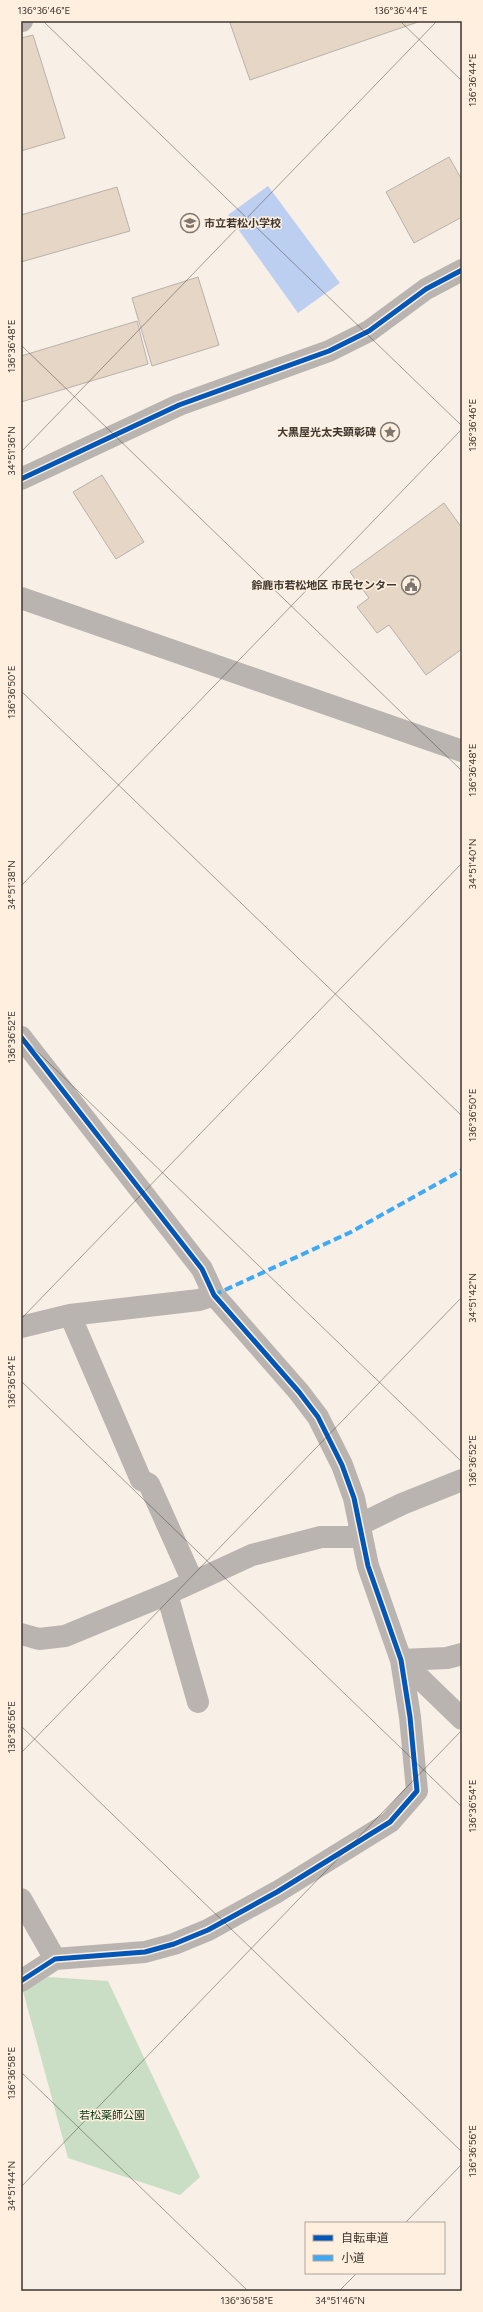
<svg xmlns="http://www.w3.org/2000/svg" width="483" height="2312" font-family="Figtree,'Noto Sans JP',sans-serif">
  <rect width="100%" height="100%" fill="#f8efe6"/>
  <path fill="#c9dec4" d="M48 1977 108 1981 200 2177 180 2195 68 2158 23 1991Z"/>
  <path fill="#bccff0" d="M268 186 340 283 298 313 228 215Z"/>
  <path fill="#e5d6c6" stroke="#b9b2ab" d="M236 21H417L418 22 250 80 230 23Z
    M33 35 65 138 21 151V38Z
    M449 157 462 180V217L414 243 386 192Z
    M117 187 130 231 21 262V215Z
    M198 277 219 345 152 366 132 298Z
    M137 321 148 364 21 402V356Z
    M102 475 144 542 116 559 73 492Z
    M444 503 462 528V649L426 675 389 625 377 633 357 607 369 598 350 572Z"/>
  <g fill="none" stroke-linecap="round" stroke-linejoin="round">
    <path stroke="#bab4b1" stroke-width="22" d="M21 21H22
      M21 479 179 405 329 351 369 331 426 289 462 270
      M21 598 462 751
      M21 1037 202 1269 214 1295 299 1392 318 1417 342 1465 354 1498 368 1566 401 1660 410 1717 417 1791 390 1822 277 1892 208 1930 174 1944 145 1952 55 1959 21 1981
      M70 1315 141 1480 149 1484 193 1582
      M21 1327 70 1315 199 1300 214 1295
      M359 1525 402 1504 462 1480
      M167 1594 198 1702
      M21 1634 39 1639 65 1636 167 1594 252 1555 321 1537H362
      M401 1660 462 1719
      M401 1660 447 1658 462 1654
      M21 1899 55 1959"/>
    <path stroke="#3fa9f5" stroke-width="4" stroke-dasharray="8 4" stroke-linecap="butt" d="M214 1295 351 1232 462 1170"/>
    <defs>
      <path id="cycleway" d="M21 479 179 405 329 351 369 331 426 289 462 270
        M21 1037 202 1269 214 1295 299 1392 318 1417 342 1465 354 1498 368 1566 401 1660 410 1717 417 1791 390 1822 277 1892 208 1930 174 1944 145 1952 55 1959 21 1981"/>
    </defs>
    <use href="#cycleway" stroke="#ffefdf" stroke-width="8"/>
    <use href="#cycleway" stroke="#0057b8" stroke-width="5"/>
  </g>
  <path fill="none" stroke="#3d3730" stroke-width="1" stroke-opacity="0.45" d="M43 21 462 426M400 21 462 81M21 345 462 771M21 452 437 21M21 691 462 1116M21 886 462 429M21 1036 462 1462M21 1319 462 863M21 1381 462 1807M21 1726 462 2152M21 1753 462 1297M21 2072 248 2291M21 2187 462 1730M405 2223 462 2164M339 2291 357 2273"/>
  <defs>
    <symbol id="school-ring" viewBox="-11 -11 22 22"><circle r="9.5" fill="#ffefdf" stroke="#7e7770" stroke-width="1.5"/><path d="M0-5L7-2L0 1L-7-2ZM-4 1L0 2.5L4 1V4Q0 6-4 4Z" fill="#7e7770"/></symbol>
    <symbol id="sight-ring" viewBox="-11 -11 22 22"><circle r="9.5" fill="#ffefdf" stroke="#7e7770" stroke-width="1.5"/><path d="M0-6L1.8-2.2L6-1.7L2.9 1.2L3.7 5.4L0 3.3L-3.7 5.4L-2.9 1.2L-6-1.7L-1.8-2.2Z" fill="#7e7770"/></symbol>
    <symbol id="civic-ring" viewBox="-11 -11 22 22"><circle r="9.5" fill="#ffefdf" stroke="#7e7770" stroke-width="1.5"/><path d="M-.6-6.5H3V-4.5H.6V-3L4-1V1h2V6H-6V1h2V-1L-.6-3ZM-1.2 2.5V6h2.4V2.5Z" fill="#7e7770"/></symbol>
  </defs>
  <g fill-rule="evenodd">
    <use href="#school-ring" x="179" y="212" width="22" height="22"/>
    <use href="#sight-ring" x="379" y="421" width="22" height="22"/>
    <use href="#civic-ring" x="400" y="574" width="22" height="22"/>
  </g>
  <g text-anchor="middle" stroke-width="3" stroke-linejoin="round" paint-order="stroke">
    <g font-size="11" font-weight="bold" fill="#3d3730" stroke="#ffefdf" text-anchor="end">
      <text x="204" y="227" text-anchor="start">市立若松小学校</text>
      <text x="376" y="436">大黒屋光太夫顕彰碑</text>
      <text x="397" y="589">鈴鹿市若松地区 市民センター</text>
    </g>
    <g font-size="11" fill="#083a17" stroke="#ffefdf">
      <text x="112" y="2119">若松薬師公園</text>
    </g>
  </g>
  <rect width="483" height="2312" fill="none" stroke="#ffefdf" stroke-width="44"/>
  <rect x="305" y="2222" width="140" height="52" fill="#ffefdf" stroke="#b1a599"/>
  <rect x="313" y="2235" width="20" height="6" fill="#0057b8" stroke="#b1a599"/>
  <text x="341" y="2242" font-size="12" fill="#3d3730">自転車道</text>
  <rect x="313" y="2255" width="20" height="6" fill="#3fa9f5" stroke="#b1a599"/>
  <text x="341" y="2262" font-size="12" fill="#3d3730">小道</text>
  <rect x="22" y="22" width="439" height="2268" fill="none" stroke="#3d3730" stroke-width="1.5"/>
  <g font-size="10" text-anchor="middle" fill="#3d3730">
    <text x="44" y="14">136°36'46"E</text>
    <text x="401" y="14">136°36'44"E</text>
    <text transform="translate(472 80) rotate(-90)" y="4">136°36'44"E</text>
    <text transform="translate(11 346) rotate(-90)" y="4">136°36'48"E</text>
    <text transform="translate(472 425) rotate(-90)" y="4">136°36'46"E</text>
    <text transform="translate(11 451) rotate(-90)" y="4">34°51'36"N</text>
    <text transform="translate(11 692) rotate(-90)" y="4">136°36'50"E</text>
    <text transform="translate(472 770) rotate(-90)" y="4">136°36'48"E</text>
    <text transform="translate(472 864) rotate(-90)" y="4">34°51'40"N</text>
    <text transform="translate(11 885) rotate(-90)" y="4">34°51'38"N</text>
    <text transform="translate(11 1037) rotate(-90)" y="4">136°36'52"E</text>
    <text transform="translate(472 1115) rotate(-90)" y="4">136°36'50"E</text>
    <text transform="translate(472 1298) rotate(-90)" y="4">34°51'42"N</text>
    <text transform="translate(11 1382) rotate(-90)" y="4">136°36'54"E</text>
    <text transform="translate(472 1461) rotate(-90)" y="4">136°36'52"E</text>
    <text transform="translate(11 1727) rotate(-90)" y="4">136°36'56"E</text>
    <text transform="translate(472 1806) rotate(-90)" y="4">136°36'54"E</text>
    <text transform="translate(11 2073) rotate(-90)" y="4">136°36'58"E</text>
    <text transform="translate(472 2151) rotate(-90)" y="4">136°36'56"E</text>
    <text transform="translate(11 2186) rotate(-90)" y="4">34°51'44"N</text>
    <text x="247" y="2304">136°36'58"E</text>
    <text x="340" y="2304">34°51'46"N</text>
  </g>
</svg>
